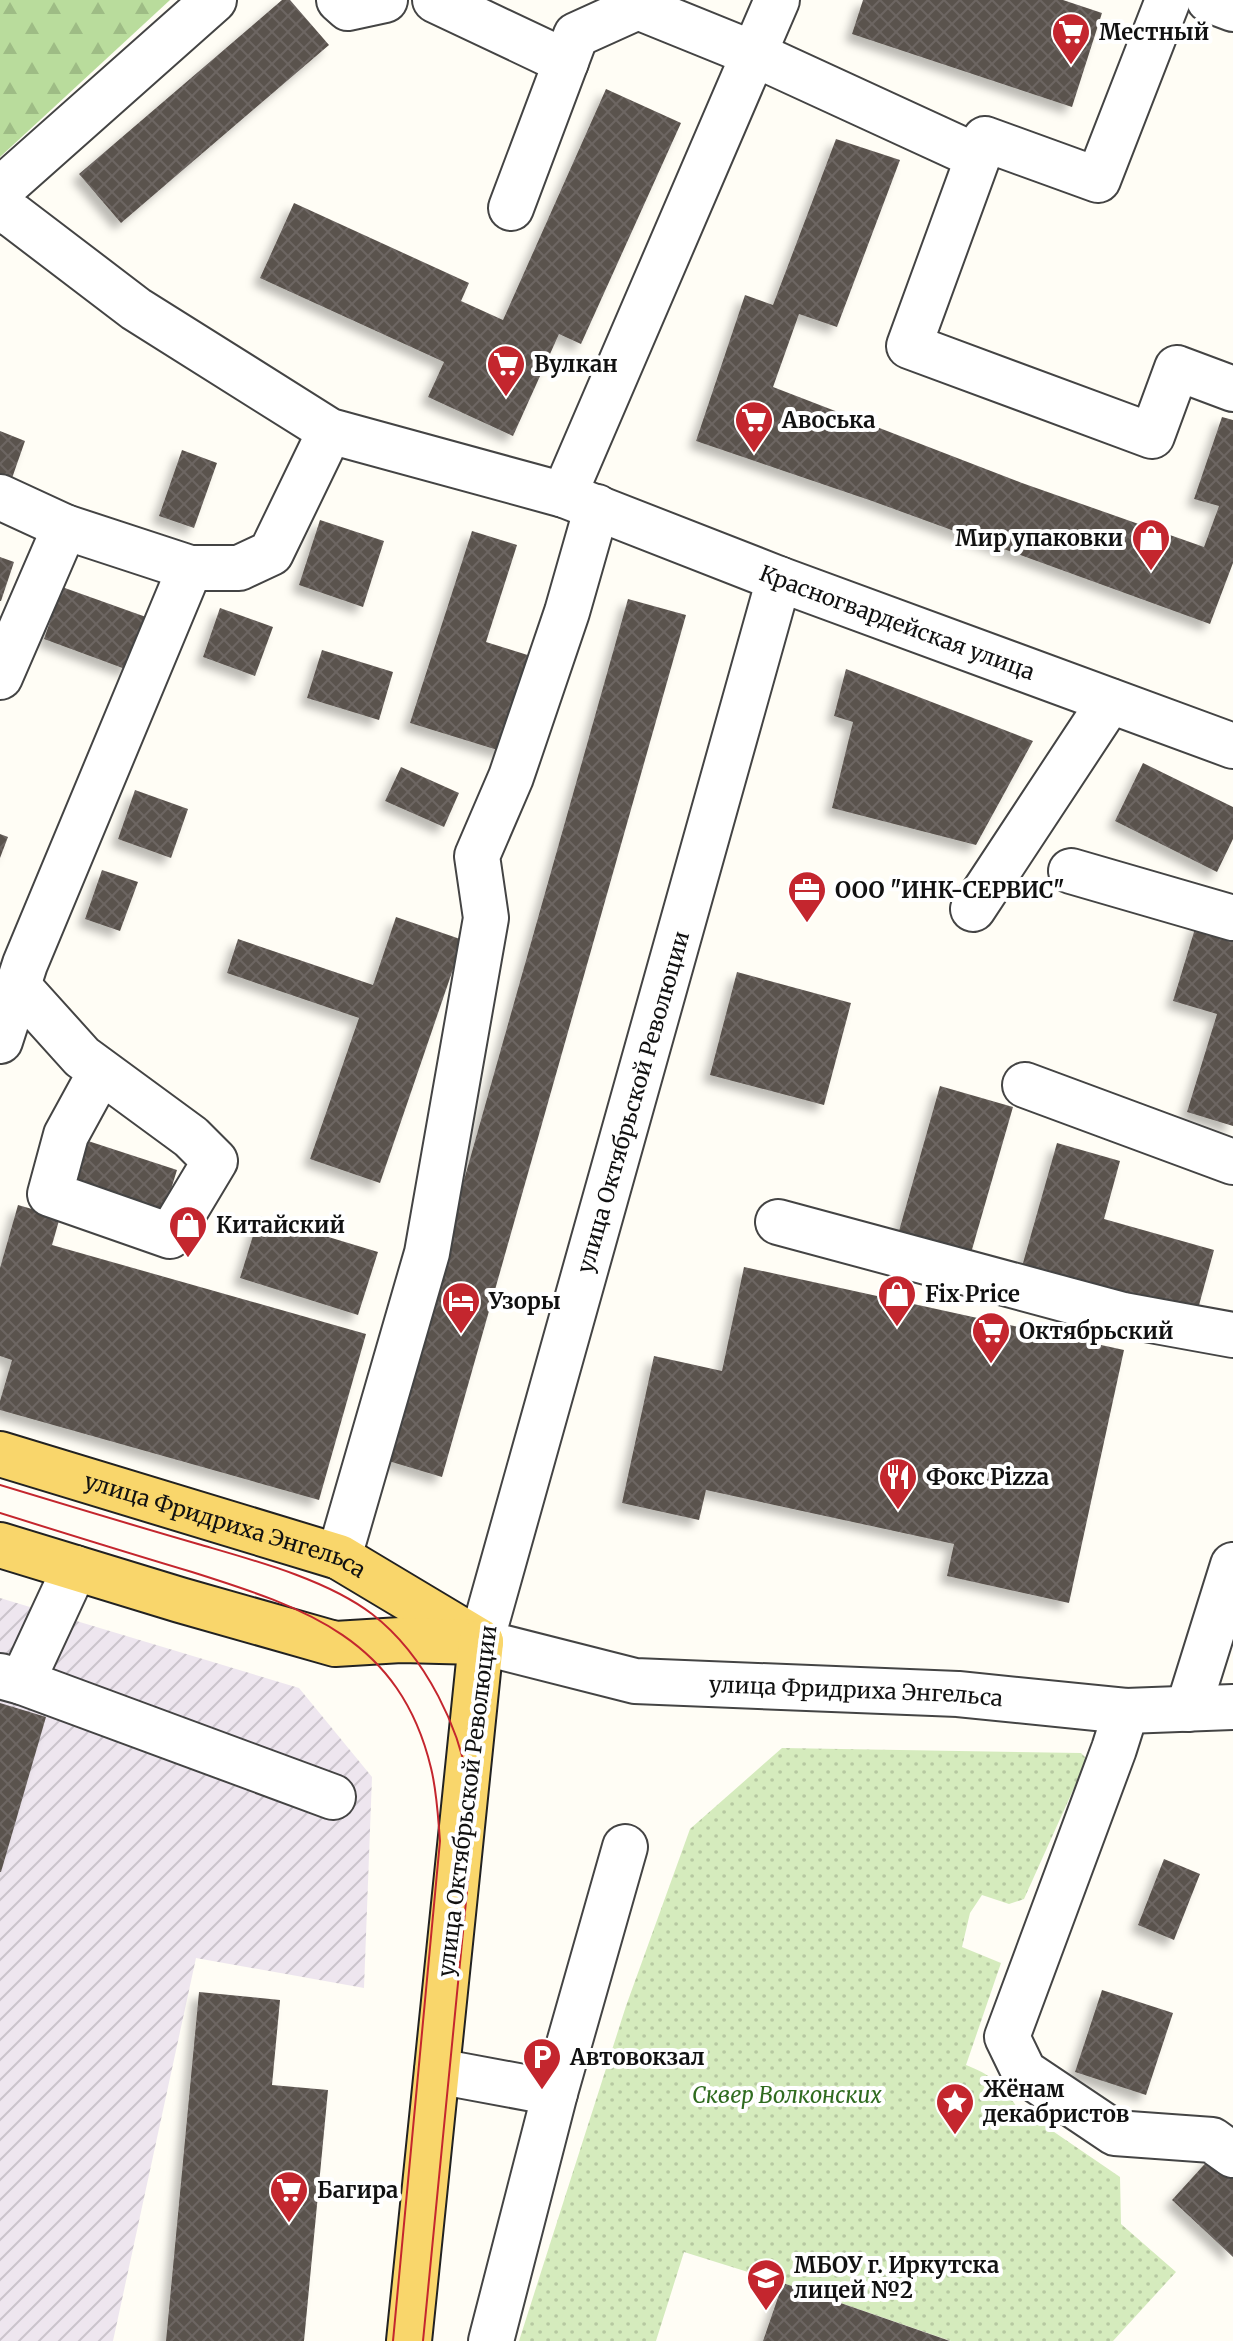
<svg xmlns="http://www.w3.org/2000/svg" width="1233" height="2341" font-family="Merriweather,serif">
  <defs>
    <pattern id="industrial-furrows" width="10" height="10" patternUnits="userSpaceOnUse" patternTransform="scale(2)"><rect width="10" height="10" fill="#eee6ef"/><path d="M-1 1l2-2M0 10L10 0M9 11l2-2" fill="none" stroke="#cbc4cc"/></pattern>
    <pattern id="forest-firs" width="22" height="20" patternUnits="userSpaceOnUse" patternTransform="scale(2)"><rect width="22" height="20" fill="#b9dc9c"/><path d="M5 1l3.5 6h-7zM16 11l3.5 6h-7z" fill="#9ebc85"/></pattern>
    <pattern id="park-dots" width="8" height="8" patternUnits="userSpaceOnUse" patternTransform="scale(2)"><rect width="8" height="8" fill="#d5ebbd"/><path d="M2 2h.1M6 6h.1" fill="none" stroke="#b6c8a1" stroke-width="1.8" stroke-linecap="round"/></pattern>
    <pattern id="building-cross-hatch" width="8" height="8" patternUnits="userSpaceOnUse" patternTransform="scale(2)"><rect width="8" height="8" fill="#5a524d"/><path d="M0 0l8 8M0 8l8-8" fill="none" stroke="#6d6662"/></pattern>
    <filter id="shadow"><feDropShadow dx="-7" dy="7" stdDeviation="4" flood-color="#0004"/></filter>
  </defs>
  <rect width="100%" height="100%" fill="#fffdf5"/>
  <path fill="url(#industrial-furrows)" d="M0 1598 299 1688 372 1777 364 1988 196 1958 113 2341H0Z"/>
  <path fill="url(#forest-firs)" d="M0 0H170L0 157Z"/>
  <path fill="url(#park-dots)" d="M782 1748 1081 1753 1087 1759 1024 1899 1009 1904 982 1895 970 1913 962 1947 1001 1963 966 2065C989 2074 1003 2084 1016 2106L1120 2177 1121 2224 1176 2272 1113 2341H951L783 2283 684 2252 656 2341H519L626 2006 690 1829Z"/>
  <path fill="url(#building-cross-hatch)" filter="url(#shadow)" d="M282 0H290L329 45 121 223 79 174Z
    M863 0H1063L1102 13 1072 107 852 34Z
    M606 89 681 123 581 344 559 334 513 436 428 397 444 362 260 278 294 203 469 283 461 301 503 320Z
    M836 139 900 160 837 327 799 314 773 387 1022 483 1204 547 1219 506 1194 499 1222 417 1233 420V563L1210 624 872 501 696 441 745 295 773 305Z
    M0 431 25 441 11 481 0 477Z
    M182 450 217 463 194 528 159 516Z
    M320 520 384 541 363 607 299 585Z
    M472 531 517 545 486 642 534 657 504 752 410 723Z
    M0 557 14 562 1 601H0Z
    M62 587 146 617 128 670 44 639Z
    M628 599 686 615 442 1477 385 1460Z
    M220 608 273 627 255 676 203 657Z
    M322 650 393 672 379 720 307 698Z
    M846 669 1033 741 976 845 832 808 853 722 834 716Z
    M1143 763 1233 807V839L1217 872 1115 821Z
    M401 767 459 793 444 827 385 801Z
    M135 790 188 809 171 858 118 839Z
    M0 834 8 837 0 858Z
    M102 870 138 882 120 931 85 919Z
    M396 917 463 940 380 1183 310 1159 359 1018 227 973 238 939 373 985Z
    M1197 922 1233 933V1126L1187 1112 1217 1014 1173 1001Z
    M737 972 851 1003 824 1105 710 1075Z
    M940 1086 1013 1107 971 1253 899 1231Z
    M82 1139 177 1170 163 1215 68 1183Z
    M1057 1143 1120 1161 1104 1219 1214 1250 1195 1320 1021 1270Z
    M18 1205 60 1217 52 1245 366 1334 319 1500 0 1410V1401L12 1360 0 1356V1268Z
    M259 1216 378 1252 358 1315 240 1278Z
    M744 1267 1124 1350 1069 1603 947 1576 954 1544 706 1490 699 1520 622 1503 654 1356 722 1371Z
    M0 1703 46 1717 1 1872H0Z
    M1164 1859 1200 1874 1174 1940 1138 1925Z
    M1102 1990 1173 2013 1146 2095 1075 2072Z
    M199 1992 280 2000 272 2085 328 2090 304 2341H166Z
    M1212 2156 1233 2175V2257L1172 2200Z
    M783 2283 950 2341H763Z"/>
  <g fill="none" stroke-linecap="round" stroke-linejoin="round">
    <defs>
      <g id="minor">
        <path d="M339 0 348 8 385 0"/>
        <path d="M435 0 566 62"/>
        <path d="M1209 0 1233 9"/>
        <path d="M978 157 909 346 1152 436 1177 368 1233 389"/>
        <path d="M0 190 214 0"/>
        <path id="s1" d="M0 208 14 216 136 309 330 431 564 495 779 579 1233 746"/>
        <path d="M511 208 576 35 638 7 754 54 978 157 985 139 1098 180 1168 0"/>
        <path d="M564 495 777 0"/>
        <path d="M0 497 65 527 190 568H239L271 553 330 431"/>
        <path id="s2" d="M779 579 481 1642 635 1681 958 1694 1126 1711 1233 1707"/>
        <path d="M0 677 65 527"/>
        <path d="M1071 871 1233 918"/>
        <path d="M973 909 1110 701"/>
        <path d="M18 986 82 1057 191 1137 215 1161 170 1236 50 1194 66 1135 101 1071"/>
        <path d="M0 1041 25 964 190 568"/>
        <path d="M1025 1085 1233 1162"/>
        <path d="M778 1222 1123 1315 1233 1335"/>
        <path d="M339 1557 427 1253 486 918 477 856 511 777 567 612 597 507"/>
        <path d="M0 1676 22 1682 75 1568"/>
        <path d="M22 1682 333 1797"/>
        <path d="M1188 1709 1233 1565"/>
        <path d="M1126 1711 1114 1749 1007 2037 1024 2072 1115 2133 1212 2140 1233 2155"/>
        <path d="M437 2071 555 2093 625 1847"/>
        <path d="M491 2341 555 2093"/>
      </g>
      <g id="major">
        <path id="s3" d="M0 1454 339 1557 481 1642"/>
        <path d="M0 1545 180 1600 335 1644 401 1640 479 1642"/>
        <path d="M409 2341 481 1642"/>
      </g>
    </defs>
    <use href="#minor" stroke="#444" stroke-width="48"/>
    <use href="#major" stroke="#222" stroke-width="48"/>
    <use href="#minor" stroke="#fff" stroke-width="44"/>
    <use href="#major" stroke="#f9d66b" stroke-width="44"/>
    <path stroke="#c4262e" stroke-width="2" d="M0 1485C66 1505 132 1525 198 1544 253 1560 326 1579 372 1614 425 1655 463 1731 470 1797 471 1811 471 1826 472 1840L423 2341
      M0 1513C64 1533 128 1553 192 1572 306 1608 400 1639 431 1768 437 1792 438 1817 440 1841L393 2341"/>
  </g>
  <defs>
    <symbol id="supermarket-pin" viewBox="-11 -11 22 30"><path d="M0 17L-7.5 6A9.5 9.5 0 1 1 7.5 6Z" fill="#c4262e" stroke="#fff"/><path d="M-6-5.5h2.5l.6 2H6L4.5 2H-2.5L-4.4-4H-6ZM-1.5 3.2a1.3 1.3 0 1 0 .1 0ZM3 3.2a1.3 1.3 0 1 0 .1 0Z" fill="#fff"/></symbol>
    <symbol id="shop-pin" viewBox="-11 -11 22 30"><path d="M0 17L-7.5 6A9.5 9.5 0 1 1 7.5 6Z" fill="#c4262e" stroke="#fff"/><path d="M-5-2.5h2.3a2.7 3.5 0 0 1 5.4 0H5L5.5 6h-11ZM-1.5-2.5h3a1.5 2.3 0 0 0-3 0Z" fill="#fff"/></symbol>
    <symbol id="office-pin" viewBox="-11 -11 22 30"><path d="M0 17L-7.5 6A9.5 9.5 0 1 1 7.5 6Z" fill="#c4262e" stroke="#fff"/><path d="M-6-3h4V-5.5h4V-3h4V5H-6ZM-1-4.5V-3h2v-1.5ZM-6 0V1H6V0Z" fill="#fff"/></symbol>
    <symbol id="hotel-pin" viewBox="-11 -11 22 30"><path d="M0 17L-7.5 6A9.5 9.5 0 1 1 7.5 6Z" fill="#c4262e" stroke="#fff"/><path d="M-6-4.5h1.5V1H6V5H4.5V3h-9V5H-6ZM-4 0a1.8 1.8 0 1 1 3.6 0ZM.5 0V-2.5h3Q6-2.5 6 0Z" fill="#fff"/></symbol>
    <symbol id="restaurant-pin" viewBox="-11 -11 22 30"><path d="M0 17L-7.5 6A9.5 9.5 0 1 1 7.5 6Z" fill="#c4262e" stroke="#fff"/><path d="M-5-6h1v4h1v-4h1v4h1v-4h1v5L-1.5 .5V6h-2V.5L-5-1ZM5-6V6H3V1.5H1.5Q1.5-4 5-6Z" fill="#fff"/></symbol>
    <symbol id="parking-pin" viewBox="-11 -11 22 30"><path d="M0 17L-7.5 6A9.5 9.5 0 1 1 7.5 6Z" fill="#c4262e" stroke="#fff"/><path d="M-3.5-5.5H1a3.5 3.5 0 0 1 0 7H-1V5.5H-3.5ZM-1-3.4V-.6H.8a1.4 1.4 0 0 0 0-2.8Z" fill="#fff"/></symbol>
    <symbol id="sight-pin" viewBox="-11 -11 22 30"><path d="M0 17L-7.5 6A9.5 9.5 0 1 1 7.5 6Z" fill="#c4262e" stroke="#fff"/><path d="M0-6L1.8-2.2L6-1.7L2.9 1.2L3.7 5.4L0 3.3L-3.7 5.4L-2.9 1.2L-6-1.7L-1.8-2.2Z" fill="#fff"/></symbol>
    <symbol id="school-pin" viewBox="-11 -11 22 30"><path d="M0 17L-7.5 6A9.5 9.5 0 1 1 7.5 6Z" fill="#c4262e" stroke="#fff"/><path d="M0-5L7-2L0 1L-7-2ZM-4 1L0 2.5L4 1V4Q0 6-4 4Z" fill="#fff"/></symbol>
  </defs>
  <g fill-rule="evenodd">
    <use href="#supermarket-pin" x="1049" y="10" width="44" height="60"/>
    <use href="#supermarket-pin" x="484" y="342" width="44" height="60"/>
    <use href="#supermarket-pin" x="732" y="398" width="44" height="60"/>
    <use href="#shop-pin" x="1129" y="516" width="44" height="60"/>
    <use href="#office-pin" x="785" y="868" width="44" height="60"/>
    <use href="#shop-pin" x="166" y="1203" width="44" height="60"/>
    <use href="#shop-pin" x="875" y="1272" width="44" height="60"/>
    <use href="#hotel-pin" x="439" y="1279" width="44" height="60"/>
    <use href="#supermarket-pin" x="969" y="1309" width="44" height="60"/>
    <use href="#restaurant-pin" x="876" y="1455" width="44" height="60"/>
    <use href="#parking-pin" x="520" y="2035" width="44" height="60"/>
    <use href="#sight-pin" x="933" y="2080" width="44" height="60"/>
    <use href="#supermarket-pin" x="267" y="2168" width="44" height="60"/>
    <use href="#school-pin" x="744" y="2256" width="44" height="60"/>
  </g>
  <g text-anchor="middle" stroke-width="8" stroke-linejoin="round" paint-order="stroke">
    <g font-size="22" font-weight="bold" fill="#111" stroke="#fff" text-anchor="start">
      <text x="1099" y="40">Местный</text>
      <text x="534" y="372">Вулкан</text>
      <text x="782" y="428">Авоська</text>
      <text x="1123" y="546" text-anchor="end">Мир упаковки</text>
      <text x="835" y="898">ООО "ИНК-СЕРВИС"</text>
      <text x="216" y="1233">Китайский</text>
      <text x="925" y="1302">Fix Price</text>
      <text x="489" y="1309">Узоры</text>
      <text x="1019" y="1339">Октябрьский</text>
      <text x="926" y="1485">Фокс Pizza</text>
      <text x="570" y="2065">Автовокзал</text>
      <text x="983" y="2097">Жёнам<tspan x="983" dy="25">декабристов</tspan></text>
      <text x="317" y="2198">Багира</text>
      <text x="794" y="2273">МБОУ г. Иркутска<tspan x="794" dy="25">лицей №2</tspan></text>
    </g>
    <g font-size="22" fill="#111" stroke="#fff">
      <text dy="8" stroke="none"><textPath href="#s1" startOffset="998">Красногвардейская улица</textPath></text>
      <text transform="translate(633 1102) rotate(-74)" y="8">улица Октябрьской Революции</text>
      <text dy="8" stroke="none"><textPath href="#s3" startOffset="236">улица Фридриха Энгельса</textPath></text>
      <text dy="8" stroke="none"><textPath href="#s2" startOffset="1484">улица Фридриха Энгельса</textPath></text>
      <text transform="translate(467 1801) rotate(-83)" y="8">улица Октябрьской Революции</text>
    </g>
    <g font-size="22" font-style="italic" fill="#2f6b1f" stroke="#fff">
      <text x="787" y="2103">Сквер Волконских</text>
    </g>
  </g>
</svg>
